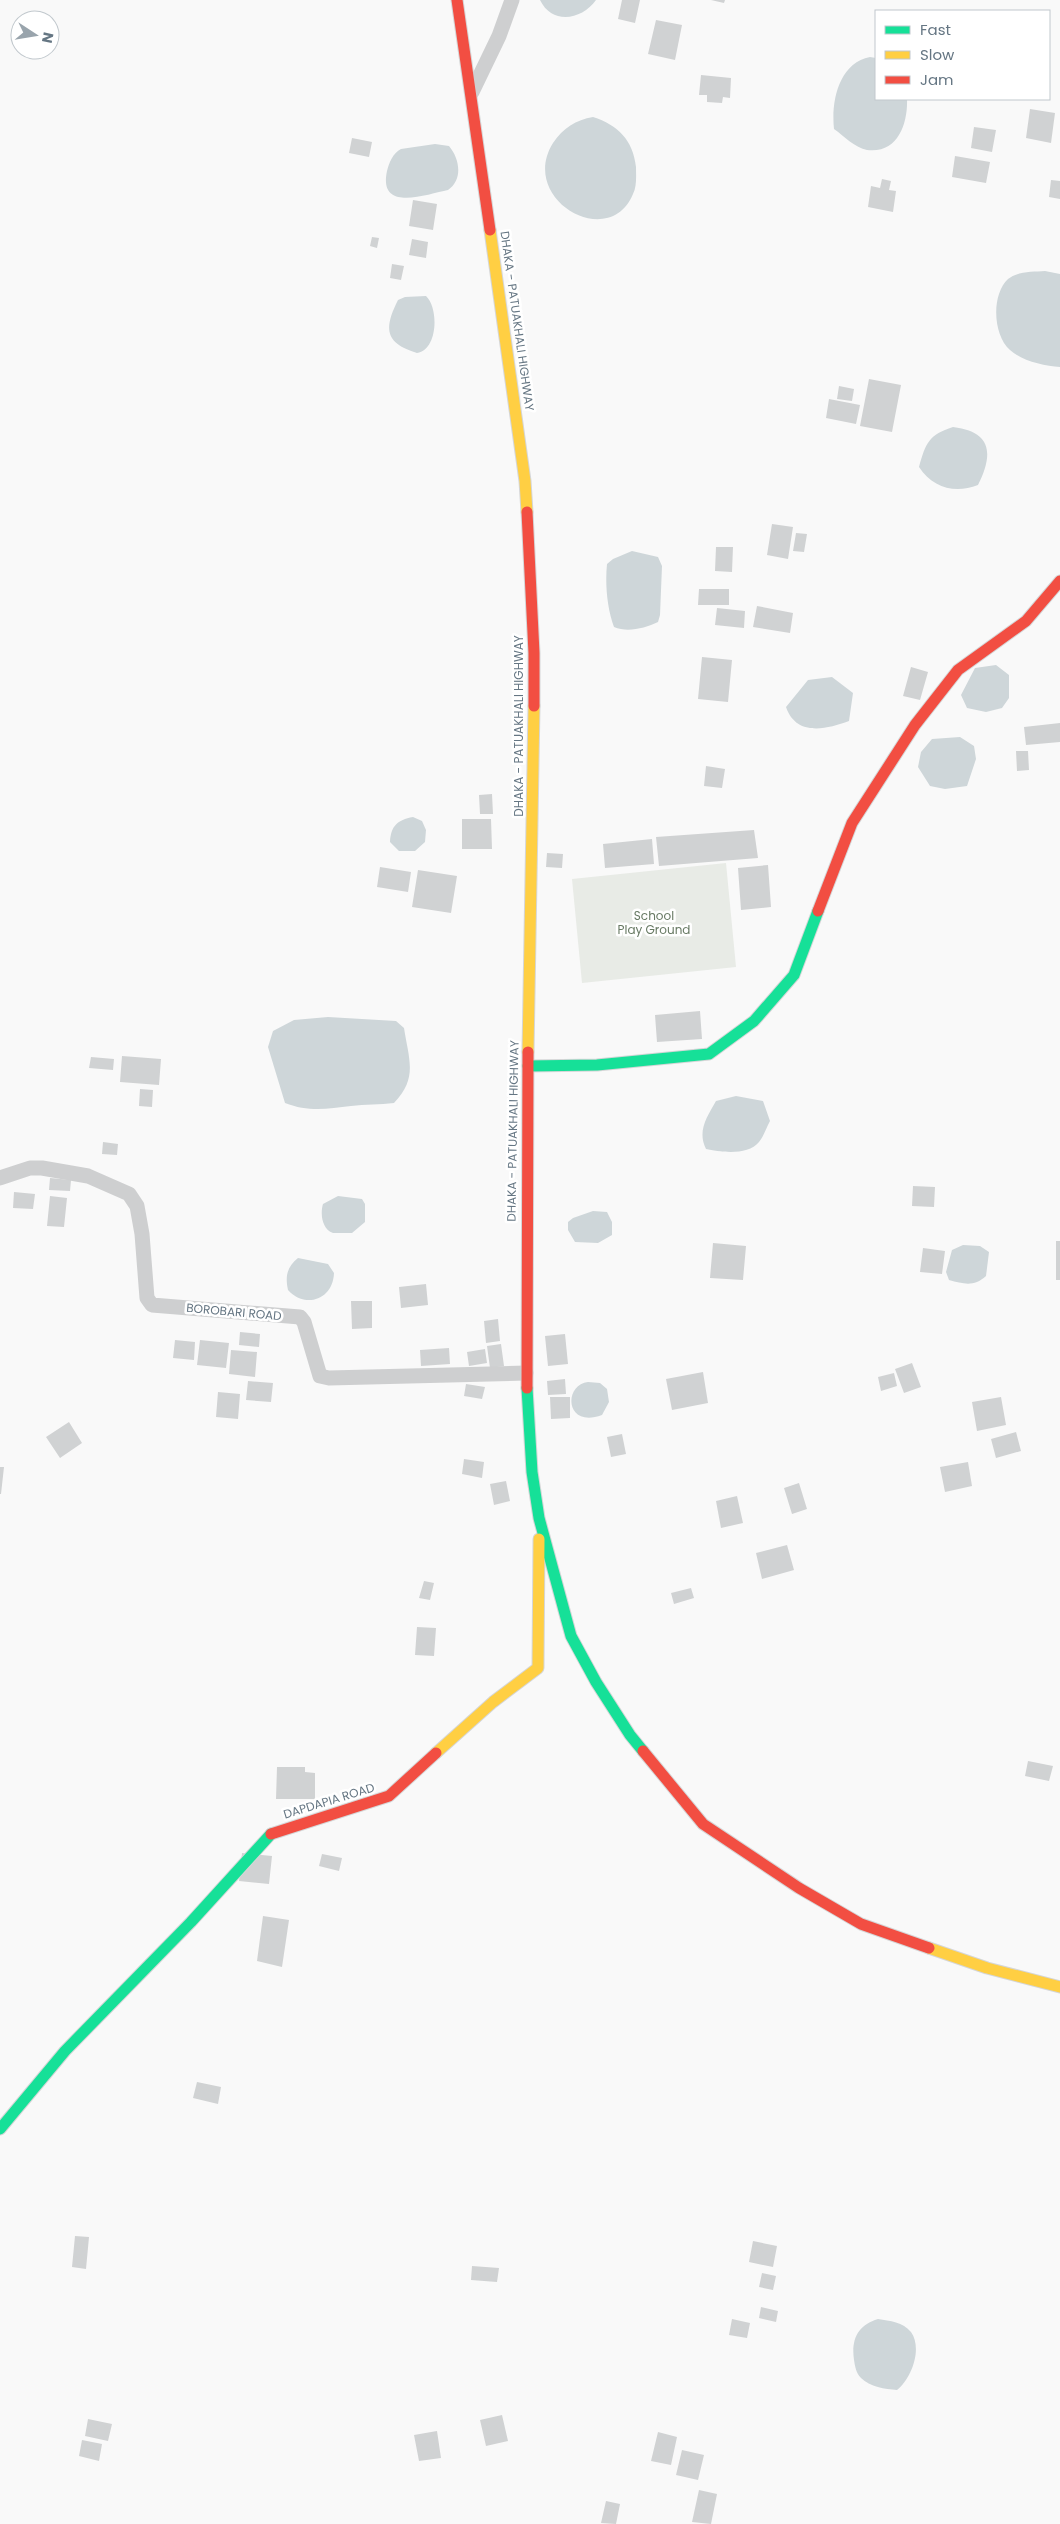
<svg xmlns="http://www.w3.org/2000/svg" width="1060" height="2524" font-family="Poppins,sans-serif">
  <rect width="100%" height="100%" fill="#f9f9f9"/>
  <path fill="#e8ebe6" d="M726 863 736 967 582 983 572 879Z"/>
  <path fill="#ced6d9" d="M540 0H596C582 20 552 25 540 0Z
    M870 57 876 58V99H907C908 123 898 154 867 150 855 148 844 136 834 129 831 101 839 63 870 57Z
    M593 117C618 125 633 140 636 167 636 176 637 186 633 194 609 252 518 199 553 143 563 128 576 120 593 117Z
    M435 144 449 146C460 159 463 180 448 190 427 194 378 213 387 171 389 163 393 153 401 149Z
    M1045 271 1060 274V367C1044 366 1022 361 1010 350 993 335 991 295 1008 279 1018 271 1033 272 1045 271Z
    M426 296C439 308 438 350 417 353 384 343 384 328 398 300L405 297Z
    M953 427C993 432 993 455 978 485 955 494 933 488 919 467 926 442 929 435 953 427Z
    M632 551 658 557 662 566 660 615 658 622C645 628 628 633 614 627 607 608 605 584 607 564L613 559Z
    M996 665 1009 675V698L1002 708 986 712 967 708 961 695 975 668Z
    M832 677 853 693 849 721C825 730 796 736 786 707L808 680Z
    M960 737 974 746 976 759 967 786 945 789 930 786 918 767 921 752 932 739Z
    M413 817 422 821 426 830 425 842 415 851H399L390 842C391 826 397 820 413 817Z
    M328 1017 396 1021 404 1028C409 1060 418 1078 394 1103 380 1105 365 1104 351 1106 327 1109 308 1112 285 1103L268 1047 273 1031 294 1020Z
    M736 1096 763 1101 770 1121C766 1128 764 1136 759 1142 748 1156 720 1152 706 1149 697 1131 707 1117 716 1101Z
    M338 1196 362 1199 365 1204V1222L352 1233H333C322 1229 320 1214 323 1204Z
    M593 1211 607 1212 612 1222V1235L598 1243 575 1242 568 1230V1222L573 1218Z
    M963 1245 980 1246 989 1252 986 1276C974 1287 964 1284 949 1280L946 1272 952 1250Z
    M298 1258 328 1264 334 1273C333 1300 305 1309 288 1290 285 1276 287 1267 298 1258Z
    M588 1382 600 1383 607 1389 609 1402 602 1415C565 1429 563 1385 588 1382Z
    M878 2319C890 2321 903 2322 911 2332 923 2349 911 2379 897 2390 885 2389 870 2387 861 2378 856 2373 855 2366 854 2360 851 2339 858 2325 878 2319Z"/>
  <path fill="#d0d2d3" d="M622 0H640L635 23 618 19Z
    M711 0H725L724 3Z
    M656 20 682 25 675 60 648 54Z
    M701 75 731 78 730 98 723 97 722 103 707 102V95H699Z
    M1030 109 1055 113 1051 143 1026 138Z
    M974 127 996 130 992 152 971 148Z
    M352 138 372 142 369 157 349 153Z
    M955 156 990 162 986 183 952 177Z
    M882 179 891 181 889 190 896 191 893 212 868 207 871 186 880 188Z
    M1051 180 1060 181V199L1049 197Z
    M413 200 437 204 433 230 409 226Z
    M372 237 379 238 377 248 370 246Z
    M412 239 428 242 426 258 409 255Z
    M392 264 404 266 401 280 390 278Z
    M869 379 901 385 892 432 860 426Z
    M839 386 854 389 852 401 837 399Z
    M829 399 860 405 856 424 826 418Z
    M772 524 793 527 788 559 767 555Z
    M796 533 807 534 804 552 793 551Z
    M716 547H733L732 572 715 571Z
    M699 589H729V605H698Z
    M757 606 793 613 790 633 753 627Z
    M717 608 745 611 744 628 715 625Z
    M702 657 732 660 728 702 698 699Z
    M911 667 928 672 920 700 903 696Z
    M1060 723V742L1026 745 1024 727Z
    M1016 751H1028L1029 770 1017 771Z
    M706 766 725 769 722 788 704 786Z
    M492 794 493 814H480L479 795Z
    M462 819H491L492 849H462Z
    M754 830 758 858 659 866 656 837Z
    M652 839 654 864 605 868 603 844Z
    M547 853 563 854 562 868 546 867Z
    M768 865 771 907 741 910 738 868Z
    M380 867 411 872 408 892 377 887Z
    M418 870 457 876 451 913 412 907Z
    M700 1011 702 1039 657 1042 655 1015Z
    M122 1056 161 1059 159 1085 120 1082Z
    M91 1057 114 1059 113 1070 89 1068Z
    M140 1089 153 1090 152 1107 139 1106Z
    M103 1142 118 1144 117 1155 102 1154Z
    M50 1178 71 1180 70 1191 49 1190Z
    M913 1186 935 1187 934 1207 912 1206Z
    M14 1192 35 1194 33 1209 13 1208Z
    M50 1196 67 1198 64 1227 47 1226Z
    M1056 1241H1060V1280H1056Z
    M713 1243 746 1246 743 1280 710 1278Z
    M923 1248 945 1251 942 1274 920 1272Z
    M426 1284 428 1305 401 1308 399 1287Z
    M351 1301H372V1328L352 1329Z
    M498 1319 500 1341 486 1343 484 1321Z
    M240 1332 260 1334 259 1347 239 1345Z
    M565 1334 568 1364 548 1366 545 1336Z
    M175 1340 195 1342 194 1360 173 1358Z
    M200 1340 229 1343 226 1368 197 1365Z
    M501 1344 504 1366 490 1368 487 1346Z
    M449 1348 450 1364 421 1366 420 1350Z
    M485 1349 487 1363 469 1366 467 1352Z
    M231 1350 257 1352 255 1377 229 1374Z
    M912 1363 921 1387 904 1393 895 1369Z
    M703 1372 708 1403 672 1410 666 1379Z
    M894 1373 897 1386 881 1391 878 1377Z
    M565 1379 566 1394 548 1395 547 1381Z
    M248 1381 273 1383 271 1402 246 1400Z
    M466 1384 485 1387 482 1399 464 1396Z
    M218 1392 240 1394 238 1419 216 1417Z
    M550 1397H570V1418L551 1419Z
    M1001 1397 1006 1425 977 1431 972 1402Z
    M69 1422 82 1443 60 1458 46 1437Z
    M1016 1432 1021 1451 996 1458 991 1439Z
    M622 1434 626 1454 611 1457 607 1437Z
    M464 1459 484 1462 482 1478 462 1474Z
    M968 1462 972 1486 945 1492 940 1467Z
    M0 1467H4L1 1494H0Z
    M506 1481 510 1501 494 1505 490 1484Z
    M799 1483 807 1509 792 1514 784 1488Z
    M737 1496 743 1523 721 1528 716 1501Z
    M787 1545 794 1570 762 1579 756 1553Z
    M424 1581 434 1583 430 1600 419 1598Z
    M691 1588 694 1598 674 1604 671 1593Z
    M417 1627 436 1628 434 1656 415 1655Z
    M1028 1761 1053 1766 1049 1781 1025 1776Z
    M277 1767H305V1772L315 1773V1799H276Z
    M242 1853 272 1856 269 1884 239 1881Z
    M322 1854 342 1858 339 1871 319 1866Z
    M263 1916 289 1920 282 1967 257 1961Z
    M197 2082 221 2087 218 2104 193 2098Z
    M75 2236 89 2237 86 2269 72 2267Z
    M753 2241 777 2246 773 2267 749 2262Z
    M472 2266 499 2268 497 2282 471 2280Z
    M762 2273 776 2276 773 2290 759 2287Z
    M761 2307 778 2311 776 2322 759 2318Z
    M732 2319 750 2323 747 2338 729 2335Z
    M502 2415 508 2441 486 2446 480 2420Z
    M88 2419 112 2424 108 2441 85 2436Z
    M437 2431 441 2458 419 2461 414 2435Z
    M658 2432 677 2437 671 2465 651 2461Z
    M82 2440 102 2444 99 2461 79 2456Z
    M682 2450 704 2455 698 2480 676 2475Z
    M699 2490 717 2494 711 2524 692 2522Z
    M606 2501 620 2504 616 2524 601 2523Z"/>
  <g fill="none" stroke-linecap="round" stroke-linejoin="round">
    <defs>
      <path id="fast" d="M528 1066 597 1065 709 1054 754 1021 794 975 818 911
        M527 1388 532 1472 539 1518 571 1636 596 1682 630 1735 643 1751
        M0 2129 65 2051 191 1922 271 1834"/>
      <path id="slow" d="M490 230 525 481 527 512
        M528 1052 534 706
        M436 1753 493 1702 538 1668 539 1539
        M929 1948 987 1968 1060 1987"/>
      <path id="jam" d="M457 0 490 230
        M527 512 534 653V706
        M818 911 852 823 915 725 958 670 1026 621 1060 581
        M527 1388 528 1052
        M643 1751 703 1824 799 1888 861 1924 929 1948
        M271 1834 389 1796 436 1753"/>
    </defs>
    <use href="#fast" stroke="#d5d6d7" stroke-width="13"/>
    <use href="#slow" stroke="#d5d6d7" stroke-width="13"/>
    <use href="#jam" stroke="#d5d6d7" stroke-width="13"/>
    <path stroke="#cecfd0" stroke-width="15" d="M472 92 499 36 512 0
      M0 1178 30 1168H42L88 1176 129 1194 137 1206 142 1234 147 1298 152 1305 300 1317 304 1322 320 1376 329 1378 526 1373"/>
    <use href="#fast" stroke="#16e098" stroke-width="11"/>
    <use href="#slow" stroke="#ffcf43" stroke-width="11"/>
    <use href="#jam" stroke="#f24e42" stroke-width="11"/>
  </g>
  <g text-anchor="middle" stroke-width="5" stroke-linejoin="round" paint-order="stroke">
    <g font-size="12" fill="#657683" stroke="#fff">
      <text transform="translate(517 321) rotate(82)" y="4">DHAKA - PATUAKHALI HIGHWAY</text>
      <text transform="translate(519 726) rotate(-90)" y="4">DHAKA - PATUAKHALI HIGHWAY</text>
      <text transform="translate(513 1131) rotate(-89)" y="4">DHAKA - PATUAKHALI HIGHWAY</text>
      <text transform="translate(234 1312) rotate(5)" y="4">BOROBARI ROAD</text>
      <text transform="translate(329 1801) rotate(-17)" y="4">DAPDAPIA ROAD</text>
    </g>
    <g font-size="12" fill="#687a64" stroke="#fff">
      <text x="654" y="920">School<tspan x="654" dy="14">Play Ground</tspan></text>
    </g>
  </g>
  <rect x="875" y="10" width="175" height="90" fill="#ffffff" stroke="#c1c8cd"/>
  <rect x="885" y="26" width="25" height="8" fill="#16e098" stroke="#c1c8cd"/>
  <text x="920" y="35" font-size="15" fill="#657683">Fast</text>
  <rect x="885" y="51" width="25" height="8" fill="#ffcf43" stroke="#c1c8cd"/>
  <text x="920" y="60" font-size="15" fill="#657683">Slow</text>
  <rect x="885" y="76" width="25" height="8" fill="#f24e42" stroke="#c1c8cd"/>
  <text x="920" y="85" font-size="15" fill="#657683">Jam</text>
  <g transform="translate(35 35) rotate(102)"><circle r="24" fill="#ffffff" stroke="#c1c8cd"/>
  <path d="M0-4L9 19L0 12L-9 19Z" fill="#99a4ac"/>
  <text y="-8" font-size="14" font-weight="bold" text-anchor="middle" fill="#657683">N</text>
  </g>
</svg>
